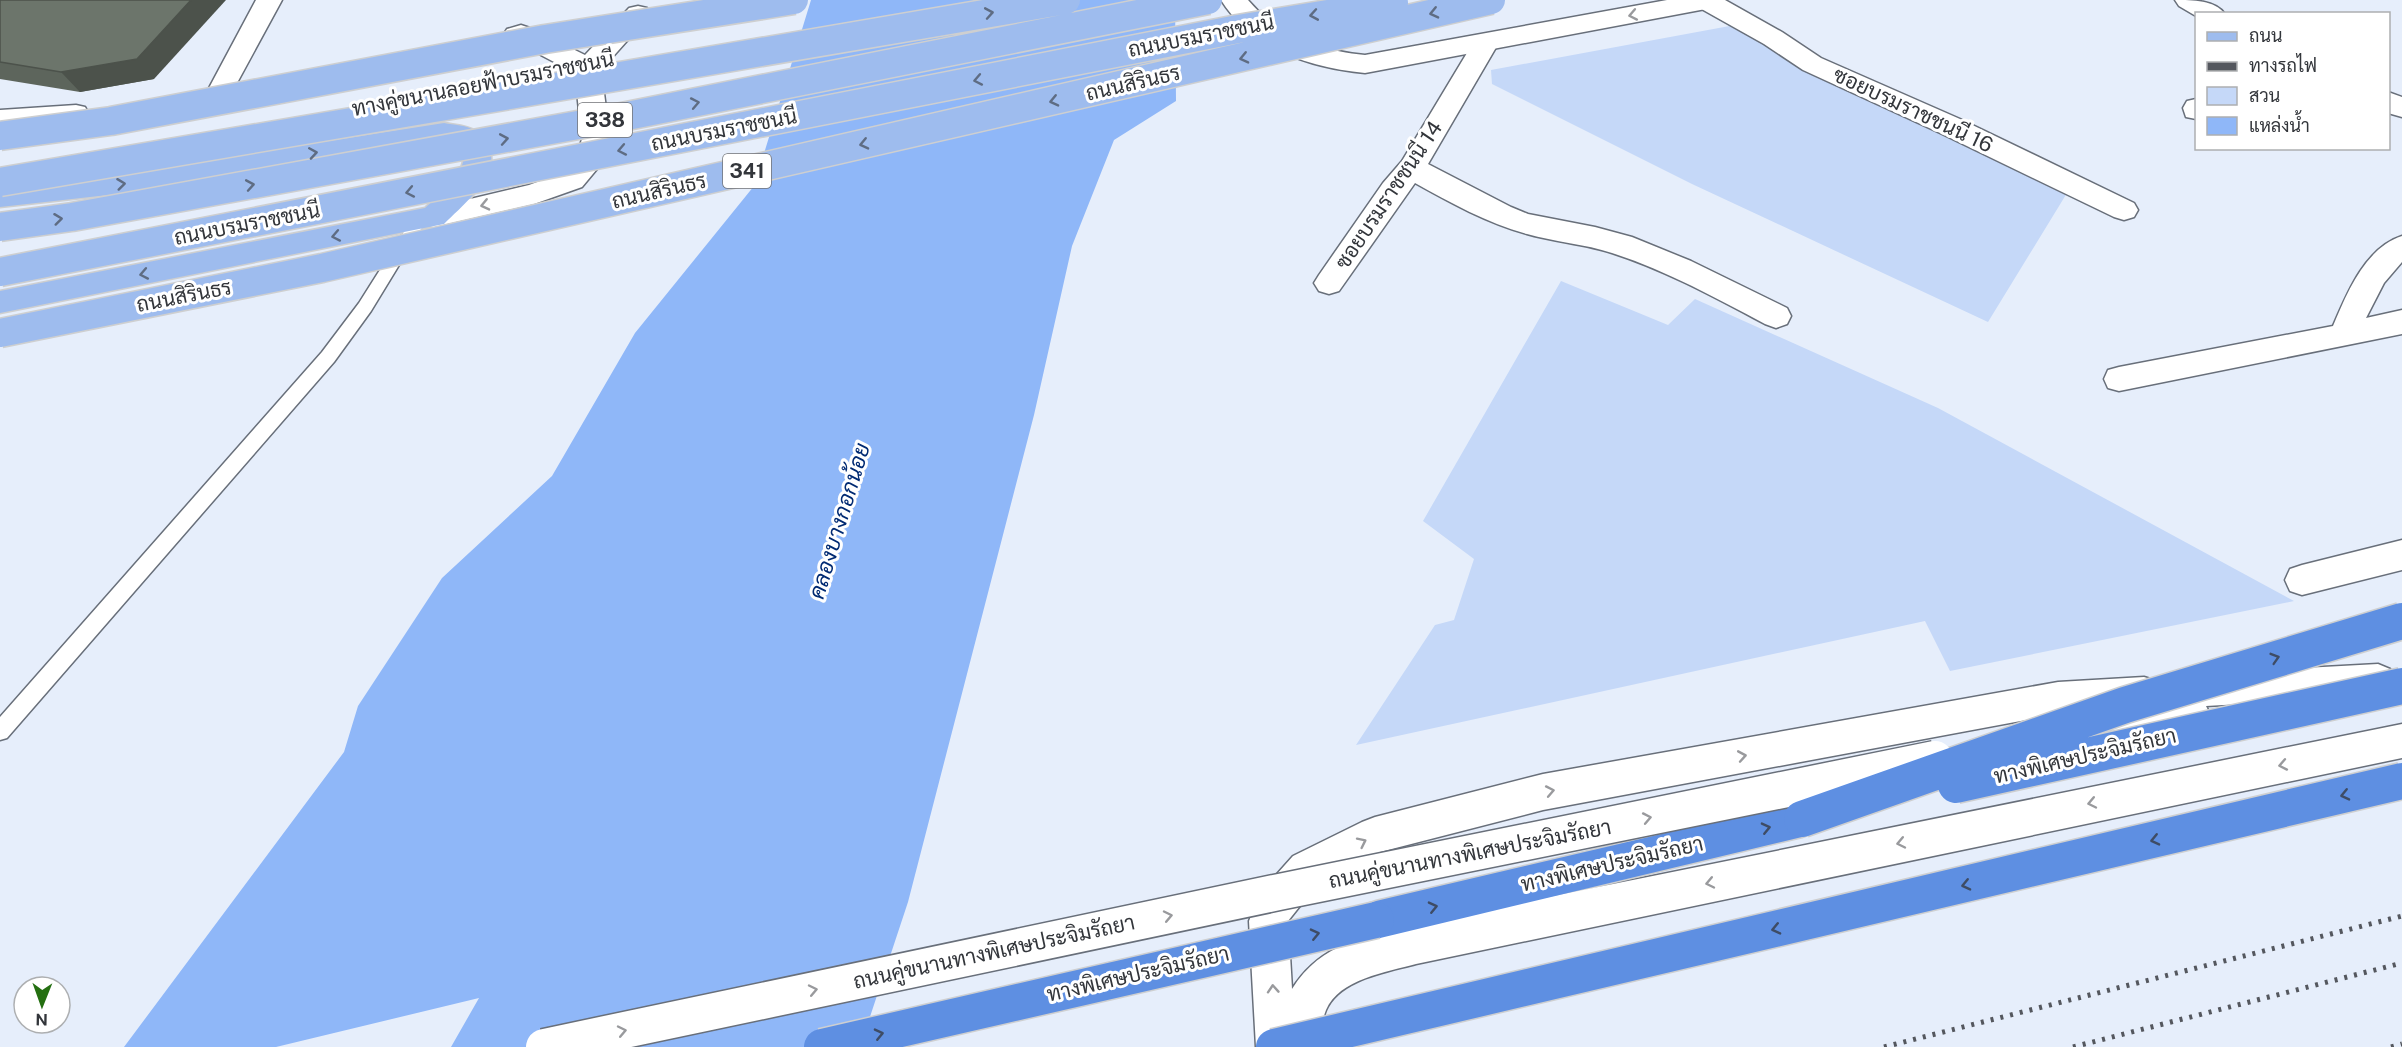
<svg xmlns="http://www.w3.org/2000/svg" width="2402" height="1047" font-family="'Public Sans',Sarabun,sans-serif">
  <rect width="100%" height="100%" fill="#e6eefb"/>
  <path fill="#c5d8f8" d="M1735 25 2067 193 1988 322 1692 184 1492 84 1491 70Z
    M1561 281 1668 325 1695 299 1938 408 2294 601 1950 671 1925 621 1356 745 1435 625 1454 620 1474 559 1423 521Z"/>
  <path fill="#8fb7f8" d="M811 0H1175L1176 101 1114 140 1072 246 1034 415 908 902 860 1047H451L479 998 276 1047H124L344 752 358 706 442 578 552 476 635 333 754 186Z"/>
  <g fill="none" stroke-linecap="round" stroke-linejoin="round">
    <defs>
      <path id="service" d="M419 214 424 216 427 220 424 224 371 311 334 362 7 738 0 740V717L322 352 359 303 414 216Z"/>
      <path id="minor" d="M256 0H282L231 94 222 97 213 94 209 88Z
        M1695 0H1725L1782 32 1821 58 1960 119 2134 203 2138 210 2134 217 2124 220 2114 217 1940 133 1803 70 1764 44 1698 7Z
        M2175 0C2193 0 2215 0 2225 14H2196V16L2179 6Z
        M638 6 647 8 651 14 601 70 610 139 602 163 582 187 534 204 434 227 424 224 420 217 424 210 529 185 562 173 576 159 582 139 575 73 518 43 507 41 503 35 507 29 521 25 530 28 585 55 629 8Z
        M1485 35 1494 38 1498 44 1428 164 1511 207 1528 214 1595 227 1632 237 1691 261 1787 308 1791 316 1787 324 1776 328 1765 324C1716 298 1665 270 1612 253 1585 244 1555 242 1527 234 1487 223 1451 203 1415 183L1339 291 1329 294 1319 291 1314 283 1319 275 1383 183 1402 161 1476 38Z
        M2388 92 2402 97V117L2388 113Z
        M2196 99V119L2186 117 2183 108 2187 101Z
        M76 105 85 107 89 114 85 121 76 123 0 128V110Z
        M2402 236V262L2384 283 2366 318 2402 310V334L2119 391 2108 388 2104 379 2108 370 2119 367 2333 326C2347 293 2365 248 2402 236Z
        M2402 540V570L2302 595 2290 591 2285 580 2290 569 2302 565Z"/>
      <path id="secondary" d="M1221 0H1248C1278 36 1320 51 1365 55L1667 0H1724L1720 6 1711 8 1365 73C1310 68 1252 49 1221 0Z
        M2378 664 2390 669 2396 680 2390 691 2378 696 2206 706 2212 718 2207 730 2194 735 2070 750 2057 745 2052 733 2057 721 2070 716 2108 712 2058 714 1543 810 1380 852 1319 882 1288 921 1292 989C1322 941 1366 938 1416 924L2402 724V758L1416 964C1387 972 1339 979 1326 1010 1321 1021 1324 1035 1326 1047H1256L1249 921 1260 893 1293 856 1362 822 1375 817 1543 774 2058 682 2144 677 2157 681 2162 693 2157 705 2152 706 2187 702 2180 690 2185 678 2198 674Z"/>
      <path id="primary" d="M444 123C453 125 468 125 475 131 517 162 467 201 444 224L0 313V291L425 208C441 193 464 177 464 154L456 145 444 143 126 193 0 207V187L126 173Z"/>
      <path id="motorway" d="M1802 801 1815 806 1821 819 1815 832 1802 837 1376 939 1362 934 1357 920 1362 906 1376 901Z"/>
    </defs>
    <use href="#service" stroke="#686f7a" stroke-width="3"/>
    <use href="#minor" stroke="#686f7a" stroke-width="3"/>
    <use href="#secondary" stroke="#686f7a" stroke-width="3"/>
    <use href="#primary" stroke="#cecfd0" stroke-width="3"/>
    <use href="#motorway" stroke="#cecfd0" stroke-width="3"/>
    <use href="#service" fill="#fff" fill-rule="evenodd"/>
    <use href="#minor" fill="#fff" fill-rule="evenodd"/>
    <use href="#secondary" fill="#fff" fill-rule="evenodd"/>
    <use href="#primary" fill="#9ebcee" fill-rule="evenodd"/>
    <use href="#motorway" fill="#5e8fe2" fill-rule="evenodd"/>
    <path stroke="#54575e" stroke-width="5" stroke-dasharray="3 7" stroke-linecap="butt" d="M1884 1047 2402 916
      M2073 1047 2402 963
      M2391 1047 2402 1044"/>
    <defs>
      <path id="secondary-bridge" d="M544 1047 1279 892 1935 759"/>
      <path id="primary-bridge" d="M0 136 111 121 545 39 794 0
        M0 182 1066 0
        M0 227 72 217 622 117 1208 0
        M0 272 1238 29 1394 3
        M0 333 322 268 1491 0"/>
      <path id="motorway-bridge" d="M1956 785 2402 686
        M1802 819 2125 705 2402 621
        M822 1047 1376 920
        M1274 1047 2402 781"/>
    </defs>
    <use href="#secondary-bridge" stroke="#686f7a" stroke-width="39" stroke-linecap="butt"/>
    <use href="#primary-bridge" stroke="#cecfd0" stroke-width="31" stroke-linecap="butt"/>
    <use href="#motorway-bridge" stroke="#cecfd0" stroke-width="39" stroke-linecap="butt"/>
    <use href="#secondary-bridge" stroke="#fff" stroke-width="36"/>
    <use href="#primary-bridge" stroke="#9ebcee" stroke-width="28"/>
    <use href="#motorway-bridge" stroke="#5e8fe2" stroke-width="36"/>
  </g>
  <path fill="#5d655c" d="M0 0 154 79 80 92 0 79Z"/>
  <path fill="#4c524b" d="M191 0H226L154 79 80 92 61 72Z"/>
  <path fill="#6c756b" stroke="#4c524b" stroke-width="1.5" d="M0 0H191L137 59 61 72 0 62Z"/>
  <defs><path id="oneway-chevron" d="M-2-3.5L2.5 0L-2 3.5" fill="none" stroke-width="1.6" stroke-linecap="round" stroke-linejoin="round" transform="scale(1.5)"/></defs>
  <g stroke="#5e6c83">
    <use href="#oneway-chevron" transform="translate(989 13) rotate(-10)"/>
    <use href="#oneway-chevron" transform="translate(1434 13) rotate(167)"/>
    <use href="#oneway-chevron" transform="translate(1314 15) rotate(170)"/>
    <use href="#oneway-chevron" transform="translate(1244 58) rotate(167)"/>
    <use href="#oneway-chevron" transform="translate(978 80) rotate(169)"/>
    <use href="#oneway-chevron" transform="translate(1054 101) rotate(167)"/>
    <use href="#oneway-chevron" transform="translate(695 103) rotate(-11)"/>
    <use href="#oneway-chevron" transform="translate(504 139) rotate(-10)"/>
    <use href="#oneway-chevron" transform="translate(864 144) rotate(167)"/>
    <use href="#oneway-chevron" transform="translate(622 150) rotate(169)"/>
    <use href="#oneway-chevron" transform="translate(313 153) rotate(-9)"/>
    <use href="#oneway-chevron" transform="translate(121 184) rotate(-7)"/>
    <use href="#oneway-chevron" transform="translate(250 185) rotate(-10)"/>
    <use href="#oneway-chevron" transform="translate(410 192) rotate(169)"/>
    <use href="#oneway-chevron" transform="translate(58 219) rotate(-7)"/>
    <use href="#oneway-chevron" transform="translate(336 236) rotate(169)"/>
    <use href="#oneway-chevron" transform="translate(144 274) rotate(169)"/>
  </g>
  <g stroke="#999a9d">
    <use href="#oneway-chevron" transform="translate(1633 15) rotate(169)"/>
    <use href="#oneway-chevron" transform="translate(485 205) rotate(167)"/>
    <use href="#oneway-chevron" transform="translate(1742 756) rotate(-10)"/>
    <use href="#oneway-chevron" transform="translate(2283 765) rotate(169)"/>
    <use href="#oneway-chevron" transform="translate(1550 791) rotate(-11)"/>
    <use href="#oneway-chevron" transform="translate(2092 803) rotate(168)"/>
    <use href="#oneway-chevron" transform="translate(1647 818) rotate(-11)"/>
    <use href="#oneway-chevron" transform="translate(1362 842) rotate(-26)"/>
    <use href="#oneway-chevron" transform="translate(1901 843) rotate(168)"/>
    <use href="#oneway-chevron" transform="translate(1710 883) rotate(168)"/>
    <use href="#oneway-chevron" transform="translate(1168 916) rotate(-12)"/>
    <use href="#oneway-chevron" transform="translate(1273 989) rotate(-94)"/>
    <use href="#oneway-chevron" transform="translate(813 990) rotate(-12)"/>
    <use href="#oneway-chevron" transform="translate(622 1031) rotate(-12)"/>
  </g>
  <g stroke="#3e4c65">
    <use href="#oneway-chevron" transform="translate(2275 658) rotate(-17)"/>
    <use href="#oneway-chevron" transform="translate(2345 795) rotate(167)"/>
    <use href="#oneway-chevron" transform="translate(1766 828) rotate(-13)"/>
    <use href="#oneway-chevron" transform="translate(2155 840) rotate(167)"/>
    <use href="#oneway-chevron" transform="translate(1966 885) rotate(167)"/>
    <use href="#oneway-chevron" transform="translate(1433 907) rotate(-13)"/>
    <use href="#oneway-chevron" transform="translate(1776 929) rotate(167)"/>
    <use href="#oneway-chevron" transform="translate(1315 934) rotate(-13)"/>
    <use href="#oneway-chevron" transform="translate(879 1034) rotate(-13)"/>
  </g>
  <g text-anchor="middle" stroke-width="6" stroke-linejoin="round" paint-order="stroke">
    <g fill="#fff" stroke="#707276" stroke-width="1.5">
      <rect x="578" y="103" width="54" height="34" rx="4.5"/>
      <rect x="723" y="154" width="48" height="34" rx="4.5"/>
    </g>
    <g font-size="20" font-weight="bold" fill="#33363b">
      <text x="605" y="127">338</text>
      <text x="747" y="178">341</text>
    </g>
    <g font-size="21" fill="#33363b" stroke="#fff">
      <text transform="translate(1201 36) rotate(-11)" y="7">ถนนบรมราชชนนี</text>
      <text transform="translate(1133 83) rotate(-13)" y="7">ถนนสิรินธร</text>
      <text transform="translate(483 84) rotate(-11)" y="7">ทางคู่ขนานลอยฟ้าบรมราชชนนี</text>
      <text transform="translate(1913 110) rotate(25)" y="7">ซอยบรมราชชนนี 16</text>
      <text transform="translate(724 130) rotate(-11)" y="7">ถนนบรมราชชนนี</text>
      <text transform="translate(659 191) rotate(-13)" y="7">ถนนสิรินธร</text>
      <text transform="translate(1389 195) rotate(-56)" y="7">ซอยบรมราชชนนี 14</text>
      <text transform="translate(247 224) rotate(-11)" y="7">ถนนบรมราชชนนี</text>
      <text transform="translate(184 296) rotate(-11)" y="7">ถนนสิรินธร</text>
      <text transform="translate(2085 756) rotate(-13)" y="7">ทางพิเศษประจิมรัถยา</text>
      <text transform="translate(1470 854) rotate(-11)" y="7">ถนนคู่ขนานทางพิเศษประจิมรัถยา</text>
      <text transform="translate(1612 864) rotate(-13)" y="7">ทางพิเศษประจิมรัถยา</text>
      <text transform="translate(994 952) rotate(-12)" y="7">ถนนคู่ขนานทางพิเศษประจิมรัถยา</text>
      <text transform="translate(1138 974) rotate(-13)" y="7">ทางพิเศษประจิมรัถยา</text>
    </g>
    <g font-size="22" font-style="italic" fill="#002a73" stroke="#fff">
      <text transform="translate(839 521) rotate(-73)" y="8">คลองบางกอกน้อย</text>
    </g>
  </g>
  <rect x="2195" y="12" width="195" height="138" fill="#ffffff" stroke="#adafb1" stroke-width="1.5"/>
  <rect x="2207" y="32" width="30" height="9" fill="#9ebcee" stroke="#adafb1" stroke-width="1.5"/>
  <text x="2249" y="42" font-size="18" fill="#33363b">ถนน</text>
  <rect x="2207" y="62" width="30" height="9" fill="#54575e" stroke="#adafb1" stroke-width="1.5"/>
  <text x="2249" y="72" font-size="18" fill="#33363b">ทางรถไฟ</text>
  <rect x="2207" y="87" width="30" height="18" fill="#c5d8f8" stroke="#adafb1" stroke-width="1.5"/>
  <text x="2249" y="102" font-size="18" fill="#33363b">สวน</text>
  <rect x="2207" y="117" width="30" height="18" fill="#8fb7f8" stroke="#adafb1" stroke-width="1.5"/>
  <text x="2249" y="132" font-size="18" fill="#33363b">แหล่งน้ำ</text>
  <g transform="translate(42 1005) rotate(181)"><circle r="28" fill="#ffffff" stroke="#adafb1" stroke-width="1.5"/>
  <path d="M0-4.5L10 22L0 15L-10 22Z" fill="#246f11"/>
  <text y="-9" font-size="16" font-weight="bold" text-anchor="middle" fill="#33363b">N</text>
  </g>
</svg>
